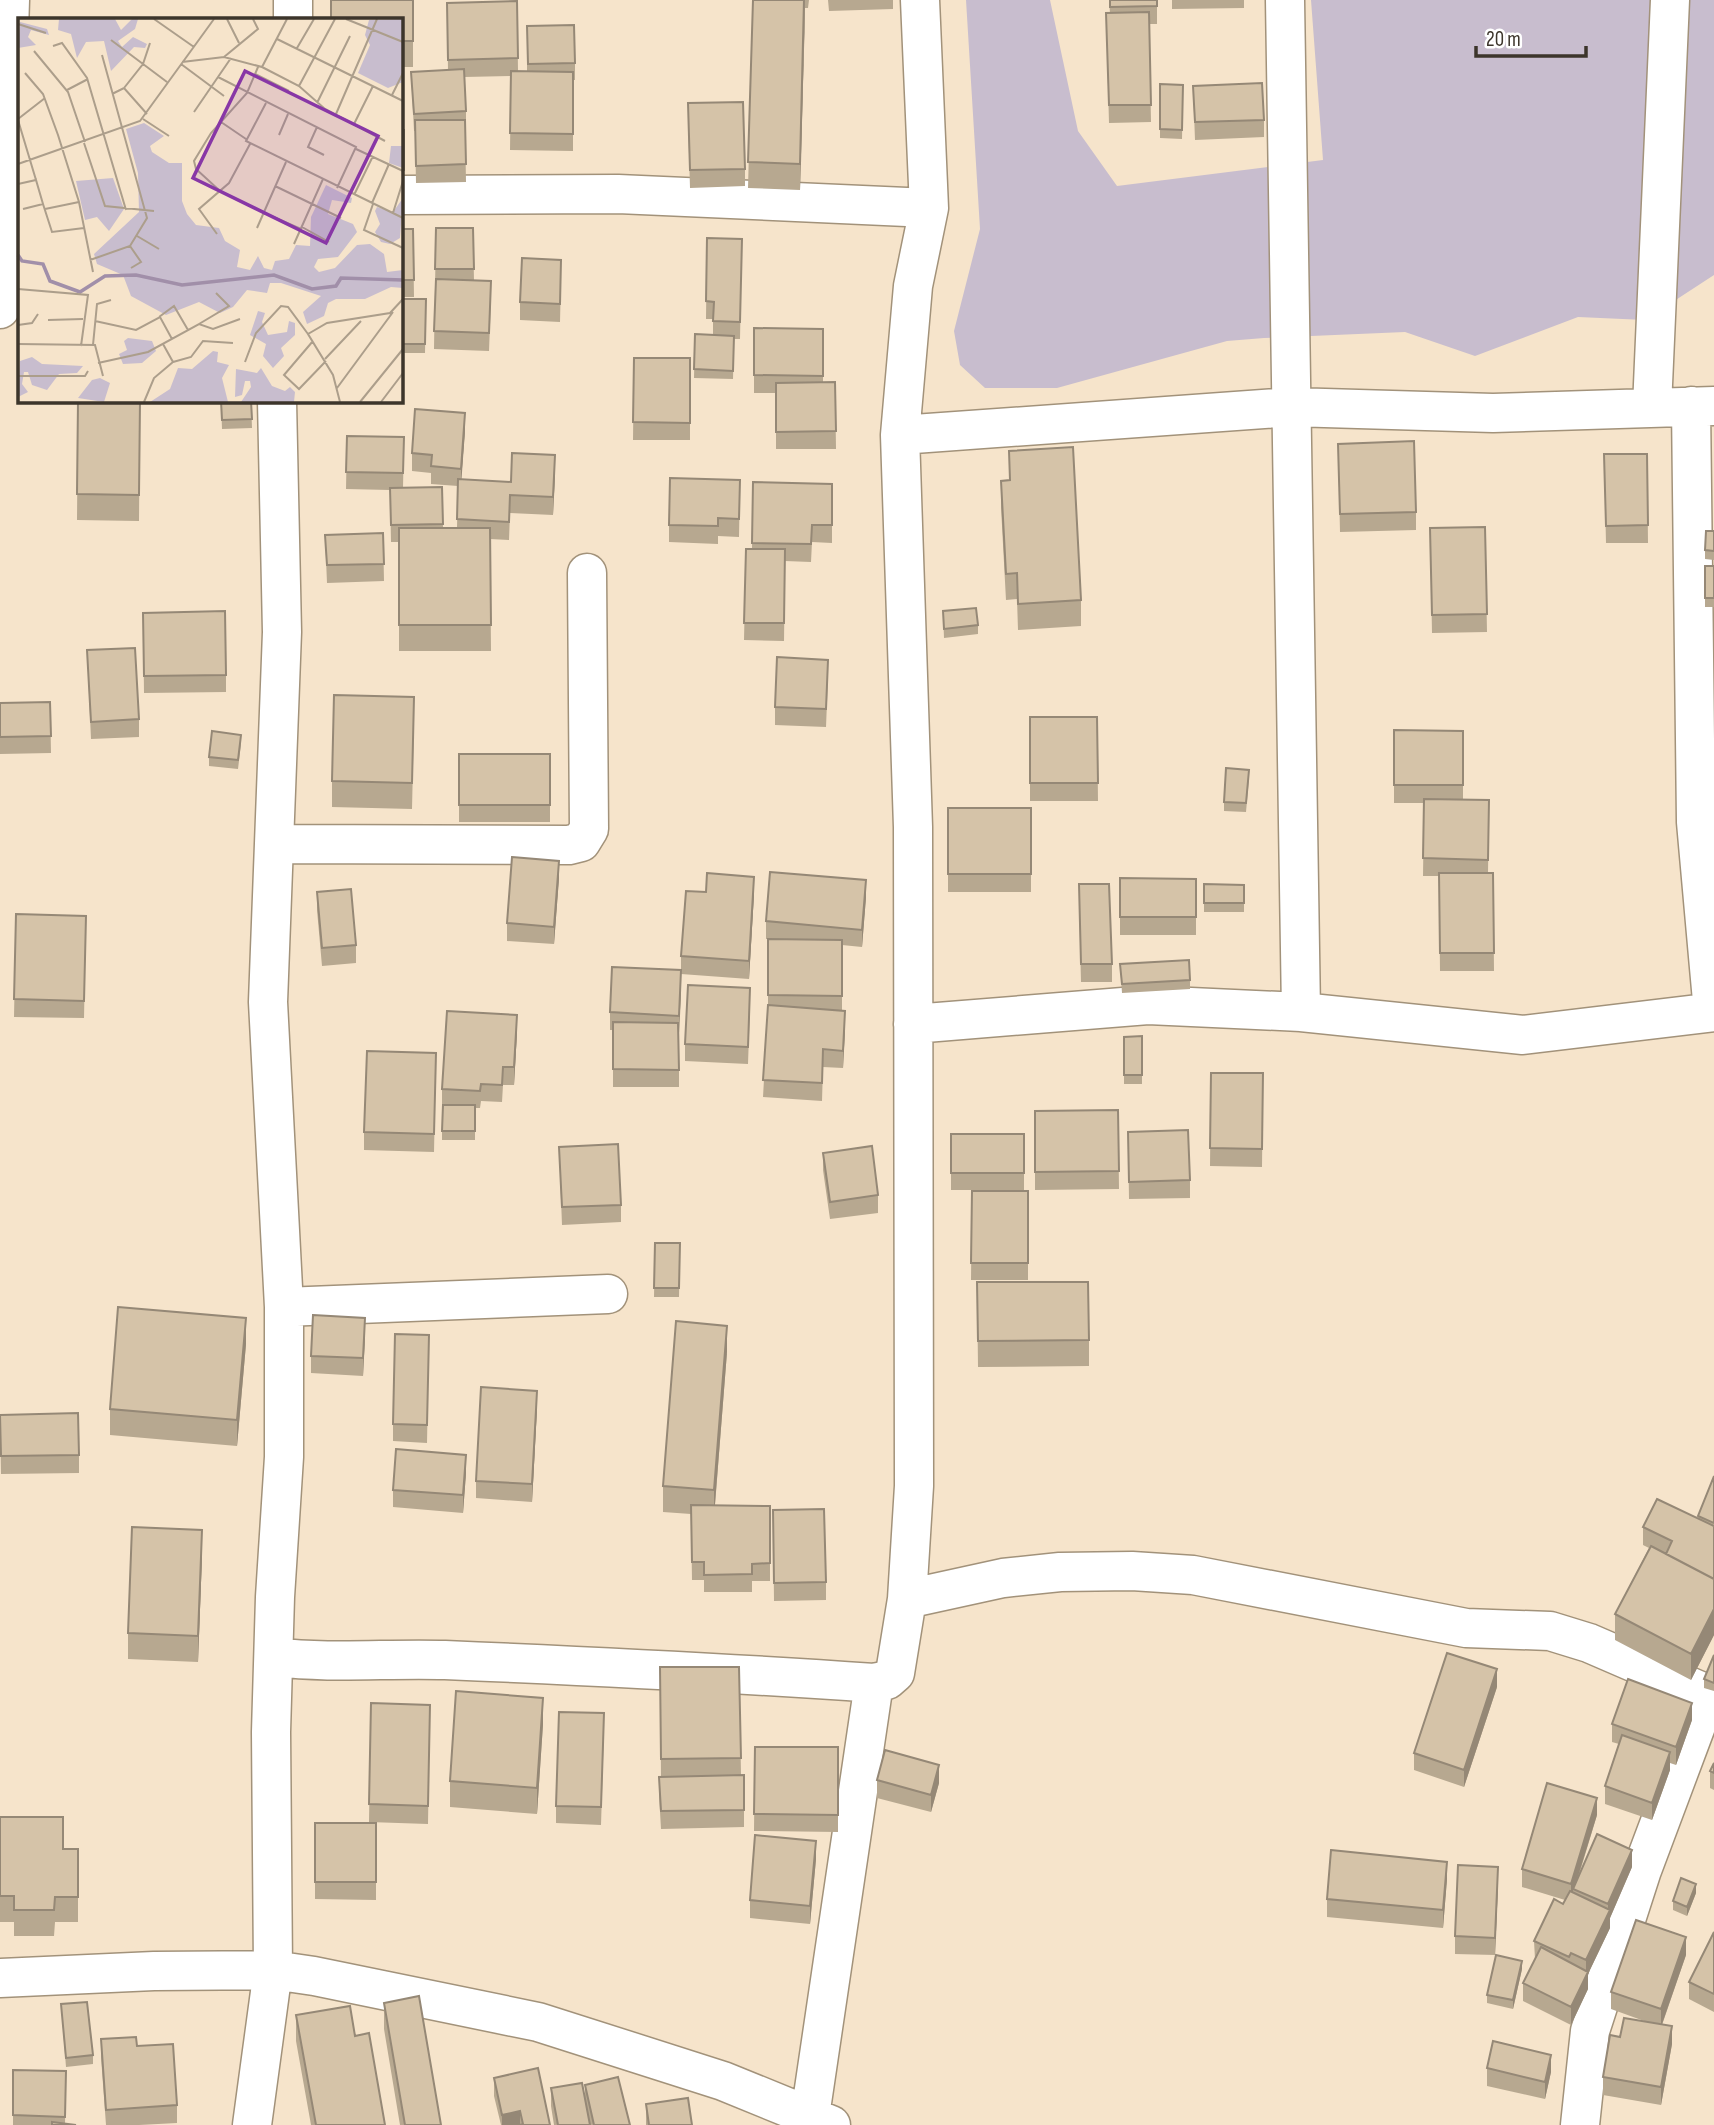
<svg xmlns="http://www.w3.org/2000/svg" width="1714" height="2125" font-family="'Sofia Sans Condensed',sans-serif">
  <rect width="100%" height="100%" fill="#f6e4cb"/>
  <path fill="#c8bdce" d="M966 0H1050L1078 131 1117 186 1323 160 1311 0H1714V275L1645 320 1578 317 1475 356 1405 332 1264 338 1227 341 1057 388H985L960 365 954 331 980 229Z"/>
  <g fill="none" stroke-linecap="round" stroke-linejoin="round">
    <defs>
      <path id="street" d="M293 0V19
        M1285 0 1301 1012
        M401 195 618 194 929 208
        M0 309 10 0
        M1691 406 1696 822 1713 1012
        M1652 407 1670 0
        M900 435 1291 407 1493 413 1714 406
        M274 844 569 845 581 842 589 829 587 573
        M913 1024 1148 1005 1301 1012 1523 1035 1714 1012
        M284 1307 608 1294
        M907 1599 1003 1578 1060 1572 1132 1571 1193 1575 1466 1628 1550 1631 1589 1643 1714 1697
        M275 1657C331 1664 389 1658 445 1660 588 1666 731 1673 874 1683L887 1680 895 1673 907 1599 914 1486 913 827 900 435 913 286 929 208 920 0
        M0 1978 154 1971 273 1970 314 1976 538 2022 723 2081 831 2125
        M810 2116 874 1683
        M252 2125 273 1970 271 1732 275 1597 284 1457V1307L268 1002 282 632 277 401
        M1580 2125 1590 2031 1642 1870 1708 1694"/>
    </defs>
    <use href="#street" stroke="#a2927a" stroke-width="41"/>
    <use href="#street" stroke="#fff" stroke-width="38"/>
  </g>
  <path fill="#b7a890" d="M413 0V67H401V19Z
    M753 0H809L808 8H805L800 190 748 188Z
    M828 0H893V9L829 11Z
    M1109 0H1157V24H1149L1151 122 1109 123 1106 13H1110Z
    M1172 0H1244V8L1172 9Z
    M517 1 518 71H527V26L575 63V80H573V151L510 150 511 76 464 77 466 111V129H465L466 182 416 183 415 131H414L411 72 448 70 447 3Z
    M1160 84 1183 85 1182 139 1160 138Z
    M1193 86 1264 120V137L1195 140Z
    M688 121 745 169V186L690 188Z
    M401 130H404V188H401Z
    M436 228H473L474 281 491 299 489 351 434 349Z
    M401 229H413L414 297H401Z
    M707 238 742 239 740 339H734L733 379 694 378 695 334 713 335V319H706Z
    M561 278 560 322 520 320V302Z
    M401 299H426L425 353H401Z
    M754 328 823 329V382H835L836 449H776V393H754Z
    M634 358H690V440H633Z
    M78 401H140L139 521 77 520Z
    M221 401H251L252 428 222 429Z
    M465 431 461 479 511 482 555 473 553 515 510 513 509 540 490 539 491 651H399V542H391L390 490 346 489 347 436 404 437 403 488 442 487 443 528H457L458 486 431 484V473L412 471V453Z
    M1338 444 1416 512V530L1340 532Z
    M1009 451 1081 600V626L1018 630 1017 599 1006 600 1001 507V481L1009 480Z
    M1604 454H1647L1648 543H1606Z
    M740 480 739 537 718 536V544L669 542V525Z
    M753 482 832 484V543L812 542 811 562 785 561 784 641 744 640 746 549H752Z
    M1485 527 1487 632 1432 633 1430 528Z
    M1714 531V560L1705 559V550Z
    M383 533 384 581 327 583 325 535Z
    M1705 566H1714V607H1705Z
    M943 611 978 625V634L944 638Z
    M143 613 226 675V692L144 693Z
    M87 650 139 719V737L91 739Z
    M828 677 826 727 775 725V707Z
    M50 702 51 753 0 754V703Z
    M1030 717H1097L1098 801H1030Z
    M414 723 412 809 332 807V781Z
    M1394 730 1463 731V800H1489L1488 873H1493L1494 971H1440L1439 876H1423L1424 803H1394Z
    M241 744 238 769 209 766V757Z
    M459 754H550V822H459Z
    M1249 778 1246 812 1224 811V802Z
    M948 808H1031V892H948Z
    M559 878 554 944 507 941V923Z
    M1120 878 1196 879V935H1120Z
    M1204 884 1244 885V912H1204Z
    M317 892 356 945V963L322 966 317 910Z
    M754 894 749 979 681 974V956Z
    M866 897 862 947 842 945V1010L845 1028 843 1068 823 1067 822 1101 763 1097 768 1008V939H776H766V921Z
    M1079 902 1112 964V982H1081Z
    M16 914 86 916 84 1018 14 1017Z
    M1120 964 1190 980V989L1122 993Z
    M681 988 679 1033V1087H613V1030H610V1012Z
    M750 1006 748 1064 685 1061V1044Z
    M517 1032 514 1085H503L502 1102 481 1101 480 1108H475V1140H442V1089Z
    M1142 1036V1084H1124V1037Z
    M436 1053 434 1152 364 1150V1132Z
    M1211 1073H1263L1262 1167 1210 1166Z
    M1118 1110 1119 1189 1035 1190V1111Z
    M1128 1132 1190 1180V1198L1129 1199Z
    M951 1134H1024V1190H951Z
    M559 1147 621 1205V1222L562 1225Z
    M823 1153 878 1195V1213L830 1219 823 1170Z
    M972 1191H1028V1280H971Z
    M655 1243H680L679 1297H654Z
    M977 1282 1089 1340V1366L978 1367Z
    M365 1335 363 1376 311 1373V1356Z
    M429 1335 427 1443 393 1441V1424Z
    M246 1344 237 1446 110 1435V1409Z
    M727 1352 715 1505 770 1506V1581H752V1592H704V1580H692L691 1514 663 1512V1486Z
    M537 1408 532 1502 476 1498V1481Z
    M0 1415 79 1455V1473L1 1474Z
    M466 1473 463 1513 393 1507V1490Z
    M1714 1476V1635L1691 1680 1615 1640V1614L1649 1548 1643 1545V1527L1698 1518Z
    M773 1510 826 1582V1600L774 1601Z
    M202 1556 198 1662 128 1659V1633Z
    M1714 1655V1691L1704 1688V1679Z
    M660 1667H739L741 1775H744V1827L661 1829 659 1794V1777H661Z
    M1497 1687 1464 1787 1414 1770V1753Z
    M371 1703 430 1705 428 1824 369 1822Z
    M1692 1720 1676 1765 1670 1763V1770L1652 1820 1605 1804V1786L1619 1744 1612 1742V1724Z
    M543 1724 537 1814 450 1807V1781Z
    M604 1730 601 1825 556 1823V1806Z
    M755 1747H838V1832L754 1831Z
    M1710 1771 1714 1773V1790L1710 1788Z
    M877 1780 939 1783 931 1812 877 1798Z
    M1597 1815 1579 1875 1632 1867 1610 1918V1928L1588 1974V1989L1571 2025 1523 2001V1983L1535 1959 1534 1941 1563 1904 1565 1900 1522 1887V1869Z
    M0 1817 63 1849H78V1922H55L54 1936H14V1922H0Z
    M315 1823H376V1900L315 1899Z
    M816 1859 810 1924 750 1918V1900Z
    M1447 1879 1443 1928 1327 1917V1899Z
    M1498 1885 1495 1955 1455 1954V1936Z
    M1696 1893 1687 1916 1673 1910V1901Z
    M1714 1932V2012L1689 1999V1982Z
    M1686 1955 1662 2025 1672 2044 1661 2105 1603 2095V2077L1620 2037 1647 2022 1611 2009V1992Z
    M1522 1969 1513 2009 1487 2003V1995Z
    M384 2003 441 2125H400L384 2029Z
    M61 2004 93 2055V2064L66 2067Z
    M296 2015 355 2036 385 2125H311L296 2041Z
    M101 2039 137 2046 177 2105V2123L139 2125H106L101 2057Z
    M1487 2068 1551 2072 1545 2099 1487 2086Z
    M13 2070 66 2071 65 2124 76 2125H13Z
    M494 2078 550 2125H501L494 2096Z
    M585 2085 630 2125H554L551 2106V2088L585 2097Z
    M646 2104 692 2125H646Z"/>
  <path fill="#958876" d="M805 0V14L800 190V164Z
    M465 413V431L461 486V469Z
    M555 455V473L553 515V497Z
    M559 861V878L554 944V927Z
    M754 877V894L749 979V961Z
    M866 880V897L862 947V930Z
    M681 970V988L679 1033V1016Z
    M845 1011V1028L843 1068V1051Z
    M517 1015V1032L514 1085V1067Z
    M246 1318V1344L237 1446V1420Z
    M365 1318V1335L363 1376V1358Z
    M727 1326V1352L714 1516V1490Z
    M537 1391V1408L532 1502V1484Z
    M466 1455V1473L463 1513V1495Z
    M202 1530V1556L198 1662V1636Z
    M1714 1609V1635L1691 1680V1654Z
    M1497 1669V1687L1464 1787V1770Z
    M543 1698V1724L537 1814V1788Z
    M1692 1703V1720L1676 1765V1747Z
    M1670 1752V1770L1652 1820V1803Z
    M939 1765V1783L931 1812V1795Z
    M1597 1798V1815L1574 1889H1573V1895L1571 1902V1884Z
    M816 1841V1859L810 1924V1906Z
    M1632 1850V1867L1610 1918V1928L1588 1974V1989L1571 2025V2007L1586 1975V1960L1608 1914V1904Z
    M1447 1862V1879L1443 1928V1910Z
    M1498 1867V1885L1495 1955V1938Z
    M1696 1884V1893L1687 1916V1907Z
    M1686 1937V1955L1661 2027V2009Z
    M1522 1961V1969L1513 2009V2000Z
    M1672 2026V2044L1661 2105V2087Z
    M1551 2055V2072L1545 2099V2082Z
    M520 2111V2125H502V2115Z"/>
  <path fill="#d5c3a8" stroke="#958876" stroke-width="2" d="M331 0H413V41H401V19H331Z
    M753 0H804L800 164 748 162Z
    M1110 0H1157V6L1110 7Z
    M517 1 518 58 448 60 447 3Z
    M1149 12 1151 105H1109L1106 13Z
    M574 25 575 63 528 64 527 26Z
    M464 69 466 111 414 114 411 72Z
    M511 71 573 72V134L510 133Z
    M1262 83 1264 120 1195 122 1193 86Z
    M1160 84 1183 85 1182 130 1160 129Z
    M743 102 745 169 690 170 688 103Z
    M415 120H465L466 164 416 166Z
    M401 130H404V170H401Z
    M436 228H473L474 269H435Z
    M401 229H413L414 280H401Z
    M707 238 742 239 740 322 713 321 714 302 706 301Z
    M522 258 561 260 560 304 520 302Z
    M436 279 491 281 489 333 434 331Z
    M401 299H426L425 344H401Z
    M754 328 823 329V376L754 375Z
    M695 334 734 336 733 371 694 369Z
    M634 358H690V423L633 422Z
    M835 382 836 431 776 432V383Z
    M78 401H140L139 495 77 494Z
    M221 401H251L252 419 222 420Z
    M415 409 465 413 461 469 431 466 432 455 412 453Z
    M347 436 404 437 403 473 346 472Z
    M1414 441 1416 512 1340 514 1338 444Z
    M1073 447 1081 600 1018 604 1017 573 1006 574 1001 481 1010 480 1009 451Z
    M512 453 555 455 553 497 510 495 509 522 457 519 458 479 511 482Z
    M1604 454H1647L1648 525 1606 526Z
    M670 478 740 480 739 519 718 518V526L669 525Z
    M753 482 832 484V525H812L811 544 752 543Z
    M442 487 443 524 391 525 390 488Z
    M1485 527 1487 614 1432 615 1430 528Z
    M399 528H490L491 625H399Z
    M1706 531H1714V551L1705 550Z
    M383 533 384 564 327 565 325 535Z
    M746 549H785L784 623H744Z
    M1705 566H1714V598H1705Z
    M976 608 978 625 944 629 943 611Z
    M225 611 226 675 144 676 143 613Z
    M135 648 139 719 91 722 87 650Z
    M777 657 828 660 826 709 775 707Z
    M334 695 414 697 412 783 332 781Z
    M50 702 51 736 0 737V703Z
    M1030 717H1097L1098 783H1030Z
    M1394 730 1463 731V785H1394Z
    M212 731 241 735 238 760 209 757Z
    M459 754H550V805H459Z
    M1226 768 1249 770 1246 803 1224 802Z
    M1424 799 1489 800 1488 860 1423 858Z
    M948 808H1031V874H948Z
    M512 857 559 861 554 927 507 923Z
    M770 872 866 880 862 930 766 921Z
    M707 873 754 877 749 961 681 956 686 891 706 892Z
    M1439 873H1493L1494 953H1440Z
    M1120 878 1196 879V917H1120Z
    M1079 884H1109L1112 964H1081Z
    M1204 884 1244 885V903H1204Z
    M351 889 356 945 322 948 317 892Z
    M16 914 86 916 84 1001 14 999Z
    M768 939 842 940V996L768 995Z
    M1189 960 1190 980 1122 984 1120 964Z
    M612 967 681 970 679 1016 610 1012Z
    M688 985 750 988 748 1047 685 1044Z
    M768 1005 845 1011 843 1051 823 1049 822 1083 763 1080Z
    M447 1011 517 1015 514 1067H503L502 1085 481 1084 480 1091 442 1089Z
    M613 1022 678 1023 679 1070 613 1069Z
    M1142 1036V1075H1124V1037Z
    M367 1051 436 1053 434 1134 364 1132Z
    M1211 1073H1263L1262 1149 1210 1148Z
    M443 1105H475V1131H442Z
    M1118 1110 1119 1171 1035 1172V1111Z
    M1188 1130 1190 1180 1129 1182 1128 1132Z
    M951 1134H1024V1173H951Z
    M618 1144 621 1205 562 1207 559 1147Z
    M872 1146 878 1195 830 1202 823 1153Z
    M972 1191H1028V1263H971Z
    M655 1243H680L679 1288H654Z
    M977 1282H1088L1089 1340 978 1341Z
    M118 1307 246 1318 237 1420 110 1409Z
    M313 1315 365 1318 363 1358 311 1356Z
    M676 1321 727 1326 714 1490 663 1486Z
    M395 1334 429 1335 427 1425 393 1424Z
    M481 1387 537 1391 532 1484 476 1481Z
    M78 1413 79 1455 1 1456 0 1415Z
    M396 1449 466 1455 463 1495 393 1490Z
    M1714 1476V1523L1698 1516Z
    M1657 1499 1714 1526V1579L1666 1554 1672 1541 1643 1527Z
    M691 1505 770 1506V1563L752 1564V1574L704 1575V1562H692Z
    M824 1509 826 1582 774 1583 773 1510Z
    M132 1527 202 1530 198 1636 128 1633Z
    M1651 1546 1714 1579V1609L1691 1654 1615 1614Z
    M1447 1653 1497 1669 1464 1770 1414 1753Z
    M1714 1655V1683L1704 1679Z
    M660 1667H739L741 1758 661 1759Z
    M1628 1679 1692 1703 1676 1747 1612 1724Z
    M456 1691 543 1698 537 1788 450 1781Z
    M371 1703 430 1705 428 1806 369 1804Z
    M559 1712 604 1713 601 1807 556 1806Z
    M1622 1735 1670 1752 1652 1803 1605 1786Z
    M755 1747H838V1815L754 1814Z
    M885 1750 939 1765 931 1795 877 1780Z
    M1714 1763V1773L1710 1771Z
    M744 1775V1810L661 1811 659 1777Z
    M1547 1783 1597 1798 1571 1884 1522 1869Z
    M0 1817H63V1849H78V1897H55L54 1910H14V1896H0Z
    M315 1823H376V1882H315Z
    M1597 1834 1632 1850 1608 1904 1573 1889Z
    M755 1835 816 1841 810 1906 750 1900Z
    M1331 1850 1447 1862 1443 1910 1327 1899Z
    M1458 1865 1498 1867 1495 1938 1455 1936Z
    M1681 1878 1696 1884 1687 1907 1673 1901Z
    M1570 1891 1610 1910 1586 1960 1571 1953 1569 1957 1534 1941 1554 1899 1563 1904Z
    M1636 1920 1686 1937 1661 2009 1611 1992Z
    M1714 1932V1994L1689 1982Z
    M1541 1947 1588 1972 1571 2007 1523 1983Z
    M1496 1955 1522 1961 1513 2000 1487 1995Z
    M419 1996 441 2125H405L384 2003Z
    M87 2002 93 2055 66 2058 61 2004Z
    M350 2006 355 2036 369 2033 385 2125H316L296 2015Z
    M1624 2018 1672 2026 1661 2087 1603 2077 1610 2035 1620 2037Z
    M136 2037 137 2046 173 2044 177 2105 106 2110 101 2039Z
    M1493 2041 1551 2055 1545 2082 1487 2068Z
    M538 2068 550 2125H520L523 2124 520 2111 502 2115 494 2078Z
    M13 2070 66 2071 65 2117 13 2115Z
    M618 2077 630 2125H594L585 2085Z
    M582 2083 590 2125H558L551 2088Z
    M688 2098 692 2125H649L646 2104Z
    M52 2122 76 2125H52Z"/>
  <g transform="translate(18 18)">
    <rect width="385" height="385" fill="#f6e4cb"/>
    <path d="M41 1H97L103 12 114 1H120L117 11 100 23 104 29 115 19 129 26 127 30 116 29 93 53 86 23 68 24 59 40 53 16 40 12ZM385 1V64L370 70 340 55 352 27 347 17 351 2ZM2 4 29 11 31 17 13 12 10 19 18 27 0 30ZM126 105 146 118 132 128 134 134 151 145H164V183L169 196 178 207 201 210 207 223 222 232 219 249 232 252 240 238 246 250 254 252 257 243 271 241 278 227 292 228 293 199 308 167 334 180 333 185 314 182 310 196 335 206 339 214 320 239 300 241 296 249 301 254 317 250 339 227 352 226 366 236 369 254 385 252V270L373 269 347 281H318L310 285 306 298 289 306 285 294 303 278 263 265H252L249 275 229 272 215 289 202 295 181 284 148 297 113 278 105 257 79 246 76 236 121 194 120 155 108 111ZM373 128H385V150L371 145ZM95 160 106 191 91 213 79 199 67 202 58 163ZM385 180 382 220 372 226 363 224 357 214 362 206 357 193 359 189 375 194ZM240 293 247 295 244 304 250 317 269 314 271 303 277 305V317L263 330 266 338 255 350 245 338 248 326 232 317ZM110 320 134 323 138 333 124 345 105 346 101 336 109 332 106 323ZM195 333 200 334 199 344 211 347 204 360 210 384H132L152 371 160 350 174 351ZM14 339 24 346 65 348 59 355 41 356 29 372 14 367 10 354H6L4 366 10 374 0 379 2 343ZM243 350 254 368 267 373 272 369 277 374 276 384H223L233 369 232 363H227L224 377 217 379 218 351 239 355ZM82 360 92 365 86 384 60 380 74 362Z" fill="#c8bdce"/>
    <path fill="none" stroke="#a18fa9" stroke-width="3.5" d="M0 237 4 243 25 246 32 263 62 274 87 258 118 257 164 267 256 257 294 271 318 268 323 260 385 262"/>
    <path fill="none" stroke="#ac9e8b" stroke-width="2" d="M136 1 176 29M209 1 221 25M328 1 385 24M0 6 28 15M259 21 385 83M93 22 149 64M35 28 44 25 69 60 108 192M279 30 296 1M16 33 50 74 67 124M206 39 240 11 235 1M164 44 206 39 244 49 269 1M163 46 206 78M244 49 281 68 307 91 367 123M7 55 25 76 40 117 61 184 75 254M237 56 271 73M200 59 338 129 319 170M281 68 317 1M106 70 125 46 132 25M49 72 70 61M94 76 106 70 129 96M374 77 385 55M248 85 228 123 385 200M299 85 332 18M176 94 213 40M318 96 359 1M0 101 27 80M125 101 151 118M0 102 18 162M203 104 228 121M336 106 355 68M299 109 290 129 306 137M261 117 270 96M66 125 87 188 136 193M338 131 385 153M0 146 122 103 196 1M0 166 18 162 25 186 5 191M257 168 323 200M202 173 178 151 176 143 193 115 229 75 240 49M336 177 355 138M354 185 371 146M25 186 34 214 66 210M355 186 346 212 385 230M27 191 61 184M244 194 283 211M375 195 385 163M284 209 311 224M239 210 268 144M199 216 181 191 211 165 232 126M119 218 141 231M276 226 305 161M112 228 123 244 113 250M72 242 112 228 129 200 84 37M0 271 70 277 63 328M141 299 156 288 170 312M30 302 65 301M77 303 118 312 142 299 154 321M181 306 211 288 198 275M0 307 14 305 20 296M295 323 266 357 281 371 308 343M0 326 77 327 85 358M145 326 155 344 173 339 185 323 215 325M75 327 79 286 93 282M307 341 343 303M227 344 238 315 263 288 270 289 290 316M80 345 130 334 181 306 195 311 222 301M0 358H67L70 353M319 370 375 294M126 384 136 360 155 344M322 384 315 357 290 316 309 305 372 295 385 281M342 384 385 331M363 384 385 355"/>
    <path fill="#8837a6" fill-opacity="0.15" stroke="#8837a6" stroke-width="3.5" d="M227 53 360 118 308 225 175 160Z"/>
    <rect width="385" height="385" fill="none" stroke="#3c352b" stroke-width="3.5"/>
  </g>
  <path d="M1476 46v10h110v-10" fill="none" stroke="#3c352b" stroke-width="3.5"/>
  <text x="1486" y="46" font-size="21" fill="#3c352b" stroke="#ffffff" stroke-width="5" paint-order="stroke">20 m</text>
</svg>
